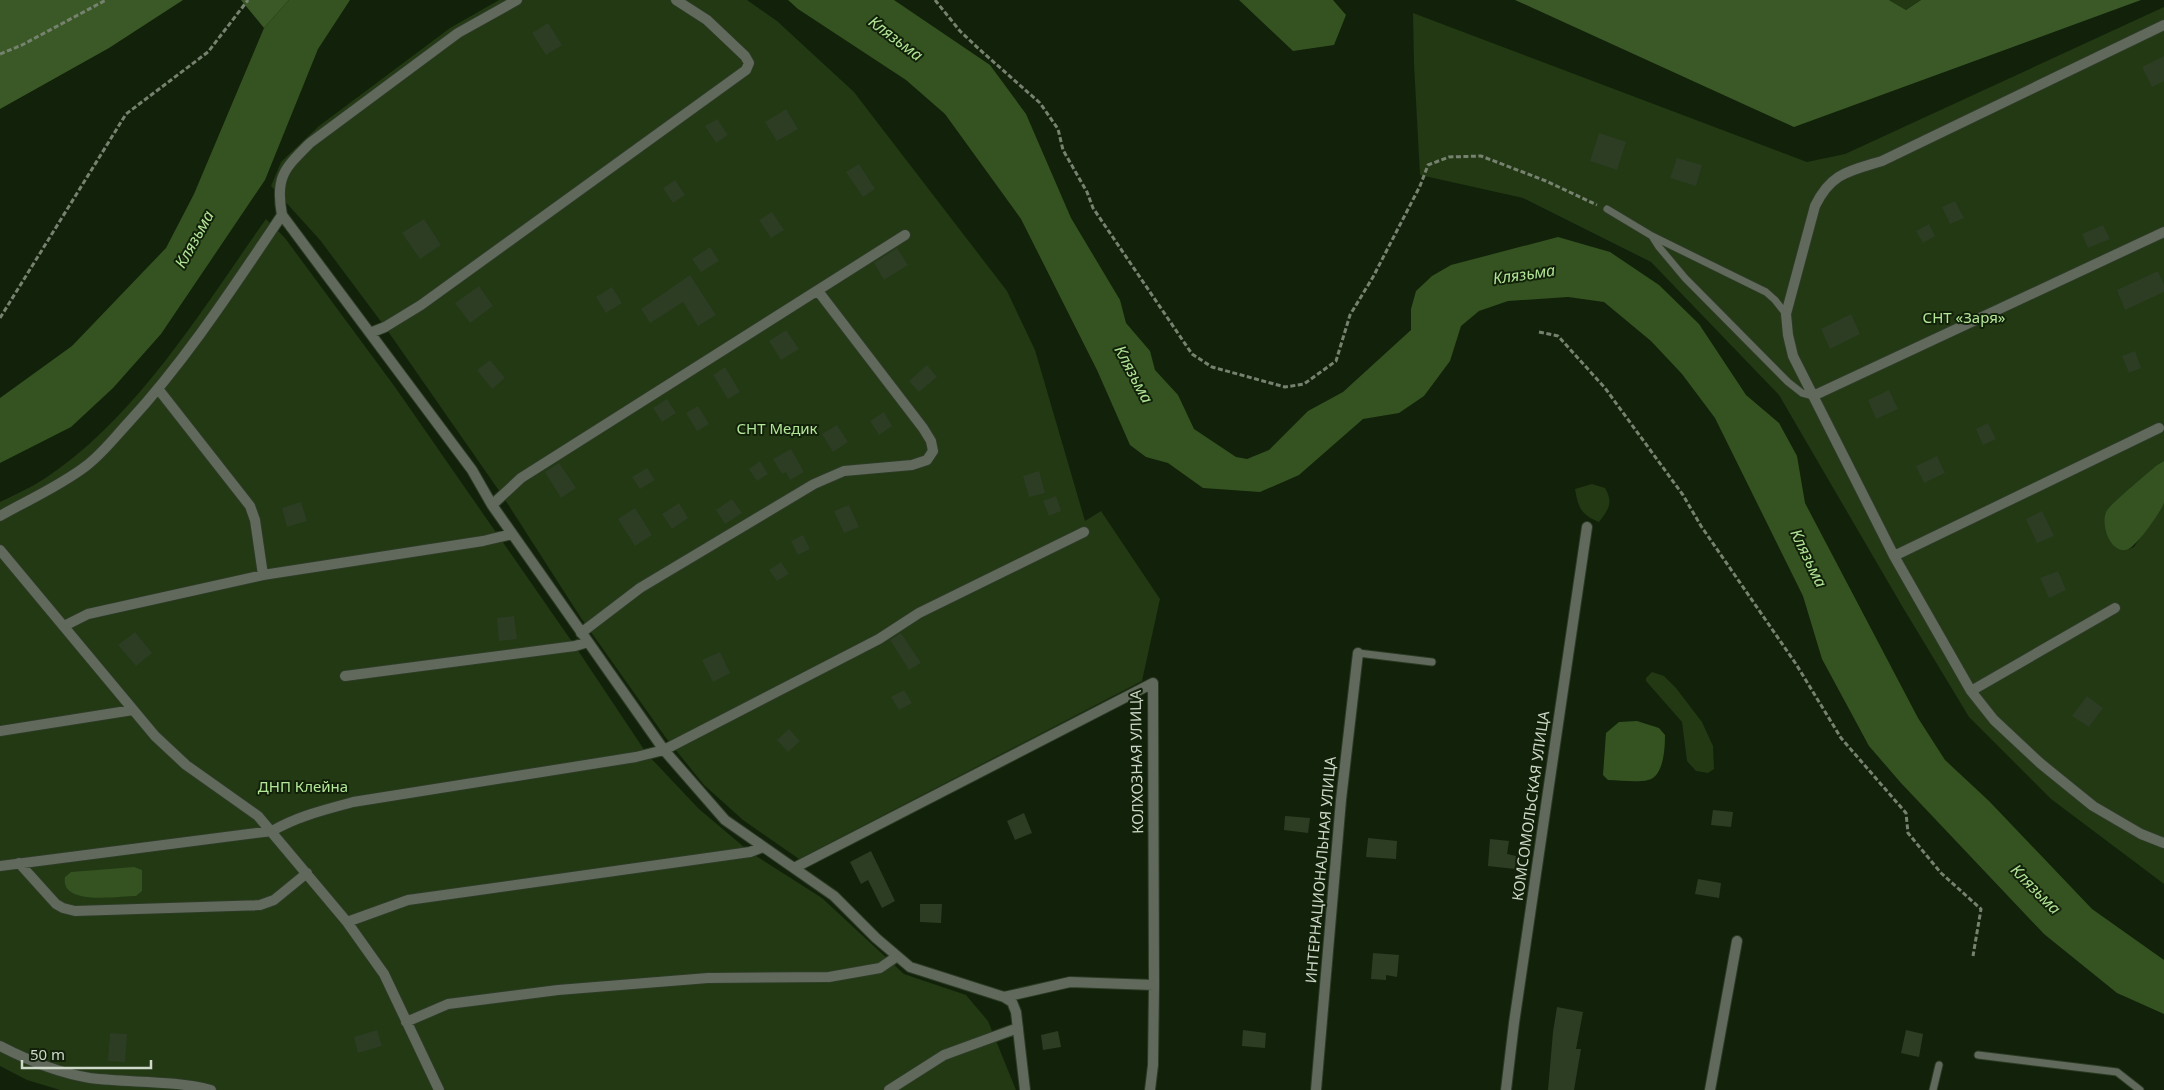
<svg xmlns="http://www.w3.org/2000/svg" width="2164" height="1090" font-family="'Noto Sans',sans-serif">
  <rect width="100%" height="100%" fill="#122109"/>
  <path fill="#223913" d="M499 0H747L777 21 854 92 1007 291 1035 350 1085 521 1101 511 1160 599 1142 681 799 859 743 820 704 785 666 738 581 618 502 495 385 327 320 240 271 186 281 162 319 126 450 28Z
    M1889 0H1921L1906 10Z
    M2164 7V461L2157 465 2107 511 2126 550 2134 547 2164 503V884L2051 799 1969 717 1902 606 1779 395 1651 262 1523 198 1420 175 1414 64 1413 13 1807 162 1845 154Z
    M266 219 285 238 395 387 575 646 647 754 699 809 750 852 822 898 904 974 966 995 988 1021 1016 1090H60L27 1080 0 1066V502C14 495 30 488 44 479 138 417 202 309 266 219Z
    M1592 484 1605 488C1614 503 1608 510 1599 522 1581 515 1578 507 1575 489Z
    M1652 672 1664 676 1676 688 1702 722 1713 746 1714 769 1708 773 1696 771 1687 761 1682 722 1646 681V678Z"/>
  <path fill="#3a5927" d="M0 0H183L109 48 0 109Z
    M241 0H289L264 28Z
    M1515 0H1889L1906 10 1921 0H2141L1794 127Z"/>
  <path fill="#345321" d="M289 0H350L318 49 265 180 161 334 113 388 71 427 0 463V398L72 346 166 248 194 194 264 28Z
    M788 0H894L990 65 1026 114 1071 218 1120 300 1126 323 1150 351 1155 370 1178 395 1194 429 1236 457 1247 459 1269 450 1308 411 1343 392 1411 330V309L1416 291 1432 276 1451 265 1558 237 1610 252 1659 285 1699 324 1746 395 1779 423 1797 456 1805 503 1918 718 1945 760 1989 801 2092 909 2164 960V1014L2117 993 2044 934 1901 783 1869 746 1822 659 1803 596 1715 418 1682 374 1651 341 1604 302 1568 297 1508 301 1479 311 1461 326 1450 361 1424 396 1399 413 1363 419 1299 475 1260 492 1203 488 1168 463 1146 457 1130 445 1097 370 1021 219 945 114 906 80 798 9Z
    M1239 0H1333L1346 15 1334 45 1293 51Z
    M2164 461C2164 472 2164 494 2164 503 2160 513 2136 548 2126 550 2109 552 2101 524 2106 512 2109 505 2148 473 2157 465Z
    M1637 721 1659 728 1665 735C1665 747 1664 777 1648 780 1636 783 1621 780 1608 780L1603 775 1606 733 1619 722Z
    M134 867 142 870V891L136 896C118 896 60 906 65 877L71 872Z"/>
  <path fill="#2d3d24" d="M548 23 562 45 546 55 532 33Z
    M2164 56V81L2152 87 2142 67Z
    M786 109 798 129 777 141 765 122Z
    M717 119 728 135 716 143 705 126Z
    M1599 133 1626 142 1617 170 1590 161Z
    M1677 158 1702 165 1696 186 1670 178Z
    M859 164 875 189 863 197 846 172Z
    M675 180 685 195 673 203 663 188Z
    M1955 201 1964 218 1950 224 1942 207Z
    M772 212 784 230 771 238 759 220Z
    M424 219 441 245 420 259 402 233Z
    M1929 224 1935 236 1923 243 1916 231Z
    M2103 225 2110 239 2088 248 2082 234Z
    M710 247 719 261 701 272 692 259Z
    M897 248 908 265 884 280 874 263Z
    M2158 271 2164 285V292L2125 310 2117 290Z
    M690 275 716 315 698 326 683 302 650 323 641 309Z
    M479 286 493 306 470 323 455 303Z
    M612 287 622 303 606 313 596 297Z
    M1851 314 1860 334 1830 349 1821 329Z
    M786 330 799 349 781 360 769 341Z
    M2135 351 2141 368 2129 373 2122 356Z
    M490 360 505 378 492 389 477 370Z
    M927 365 937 377 919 392 909 381Z
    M725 367 740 392 728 399 713 375Z
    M1889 390 1898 409 1876 419 1868 400Z
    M667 399 676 413 662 422 653 408Z
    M698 406 709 424 697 431 686 413Z
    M884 412 892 426 879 435 870 421Z
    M1988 423 1996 439 1983 445 1976 429Z
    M837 425 848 442 833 452 822 434Z
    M791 449 804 472 790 480 786 472 782 474 773 459Z
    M1937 456 1945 473 1924 483 1916 466Z
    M760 461 768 474 757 481 749 469Z
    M559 463 576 488 561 498 545 472Z
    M647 468 655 480 640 489 632 477Z
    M1039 471 1045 493 1029 497 1023 476Z
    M1056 496 1061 511 1049 516 1043 501Z
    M732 499 742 513 725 524 716 510Z
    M301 502 307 521 287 527 282 508Z
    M679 503 688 518 672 529 662 514Z
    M849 505 859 527 844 533 834 511Z
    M635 508 652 535 635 546 618 519Z
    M2042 511 2054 536 2037 543 2026 519Z
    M803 535 810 549 798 555 791 541Z
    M781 562 789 574 777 581 769 570Z
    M2058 571 2066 590 2049 598 2040 578Z
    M514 616 517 639 499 641 497 618Z
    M135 632 152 653 136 666 118 645Z
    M901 633 921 663 909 670 890 640Z
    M720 652 730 673 713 682 702 660Z
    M904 690 912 703 899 710 891 697Z
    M2087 696 2103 708 2089 727 2072 716Z
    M789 729 800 741 788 752 777 740Z
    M1713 810 1733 812 1731 827 1711 825Z
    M1024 813 1032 833 1015 840 1007 821Z
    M1285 816 1310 818 1308 833 1284 830Z
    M1368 838 1397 841 1396 859 1366 857Z
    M1490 839 1509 841 1507 854 1516 856 1515 869 1488 866Z
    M871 851 895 901 882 908 868 880 861 884 850 862Z
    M1698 879 1721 883 1719 898 1695 894Z
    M920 904H942L941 923 920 922Z
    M1373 953 1399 955 1397 977 1386 975V980L1371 979Z
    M1557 1007 1583 1012 1576 1049H1581L1574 1090H1548L1553 1032Z
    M377 1030 382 1046 358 1053 354 1037Z
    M1243 1030 1266 1033 1265 1048 1242 1046Z
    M1906 1030 1923 1034 1919 1057 1901 1053Z
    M1058 1031 1061 1047 1043 1050 1041 1035Z
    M110 1033 127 1034 125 1062 108 1061Z"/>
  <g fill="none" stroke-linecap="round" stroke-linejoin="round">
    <defs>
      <path id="service" d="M1607 209 1652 236 1766 292 1775 300 1786 314
        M1652 236 1659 247 1685 278 1788 382 1802 393 1813 396
        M1358 653 1432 662
        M1978 1055 2117 1072 2140 1090
        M1933 1090 1939 1065"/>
      <path id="minor" d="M517 0 458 33 310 143C284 169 275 177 282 215L472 470 492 505 664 750 725 820 834 896 876 938 910 967 1004 997 1012 1002 1016 1012 1025 1090
        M2164 25 1882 161C1849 171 1831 173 1815 206L1786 314 1788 335 1793 356 1894 556 1971 691 1994 720 2040 763 2093 806 2141 834 2164 843
        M370 333 385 327 421 305 746 70 749 63 745 56 707 20 676 0
        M159 390 250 506 255 520 263 575
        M1813 396 2164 232
        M492 505 521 478 905 235
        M0 516C28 500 60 486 86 466 102 454 115 437 128 423 187 359 234 286 282 215
        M0 550 155 736 186 765 258 816 347 922 384 974 439 1090
        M1894 556 2159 428
        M64 626 88 614 263 575 483 541 512 534
        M581 633 640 588 814 484 844 471 912 465 927 460 933 451 931 441 923 428 818 291
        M345 676 575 646 588 642
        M1971 691 2115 608
        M0 731 133 710
        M19 863 56 904 63 908 75 911 260 905 274 900 307 873
        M0 866 272 831C298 816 324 810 353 802L636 757 664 750 879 639 919 613 1084 532
        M794 868 1153 683 1154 985 1153 1065 1150 1090
        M347 922 408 900 750 852 763 847
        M1004 997 1070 982 1154 985
        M406 1022 448 1004 558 990 708 978 829 977 880 968 896 957
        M0 1046C29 1061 58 1073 90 1078 130 1083 172 1080 211 1090
        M889 1090 944 1055 1018 1028
        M1316 1090 1341 800 1358 653
        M1506 1090 1514 1023 1587 527
        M1710 1090 1737 941"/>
    </defs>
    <use href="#service" stroke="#2c3b24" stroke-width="9"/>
    <use href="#minor" stroke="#2c3b24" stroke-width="12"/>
    <path stroke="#76826f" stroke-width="3" stroke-dasharray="5 2.5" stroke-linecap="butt" d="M935 0 960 31 979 49 1040 103 1058 129 1063 150 1087 192 1093 208 1192 354 1212 367 1285 387 1304 384 1336 361 1350 315 1373 277 1420 186 1428 165 1449 157 1481 156 1546 181 1597 205
      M0 54 22 45 106 0
      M0 318 126 114 208 52 248 0
      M1539 332 1558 336 1605 388 1683 495 1701 526 1796 664 1841 738 1906 813 1908 833 1941 873 1981 909 1973 956"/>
    <use href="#service" stroke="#60695c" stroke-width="7"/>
    <use href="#minor" stroke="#60695c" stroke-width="10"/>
  </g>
  <g text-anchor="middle" stroke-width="4" stroke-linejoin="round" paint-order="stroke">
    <g font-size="15" fill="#b4e699" stroke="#122109">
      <text x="1964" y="323">СНТ «Заря»</text>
      <text x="777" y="434">СНТ Медик</text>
      <text x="303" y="792">ДНП Клейна</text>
    </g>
    <g font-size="15" fill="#ced8c9" stroke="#122109">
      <text transform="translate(1137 762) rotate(-91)" y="5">КОЛХОЗНАЯ УЛИЦА</text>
      <text transform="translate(1531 806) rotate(-82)" y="5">КОМСОМОЛЬСКАЯ УЛИЦА</text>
      <text transform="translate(1321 870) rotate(-85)" y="5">ИНТЕРНАЦИОНАЛЬНАЯ УЛИЦА</text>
    </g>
    <g font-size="16" font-style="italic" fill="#b1e396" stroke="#122109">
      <text transform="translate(896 38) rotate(37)" y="6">Клязьма</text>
      <text transform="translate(194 239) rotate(-61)" y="6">Клязьма</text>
      <text transform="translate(1524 274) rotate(-8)" y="6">Клязьма</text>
      <text transform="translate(1134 374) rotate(62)" y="6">Клязьма</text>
      <text transform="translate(1809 558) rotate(64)" y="6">Клязьма</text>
      <text transform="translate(2036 889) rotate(45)" y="6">Клязьма</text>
    </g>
  </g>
  <path d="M22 1060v8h129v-8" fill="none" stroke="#ced8c9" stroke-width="2.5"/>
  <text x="30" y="1060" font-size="15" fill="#ced8c9" stroke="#122109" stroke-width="4" paint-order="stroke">50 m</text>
</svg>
